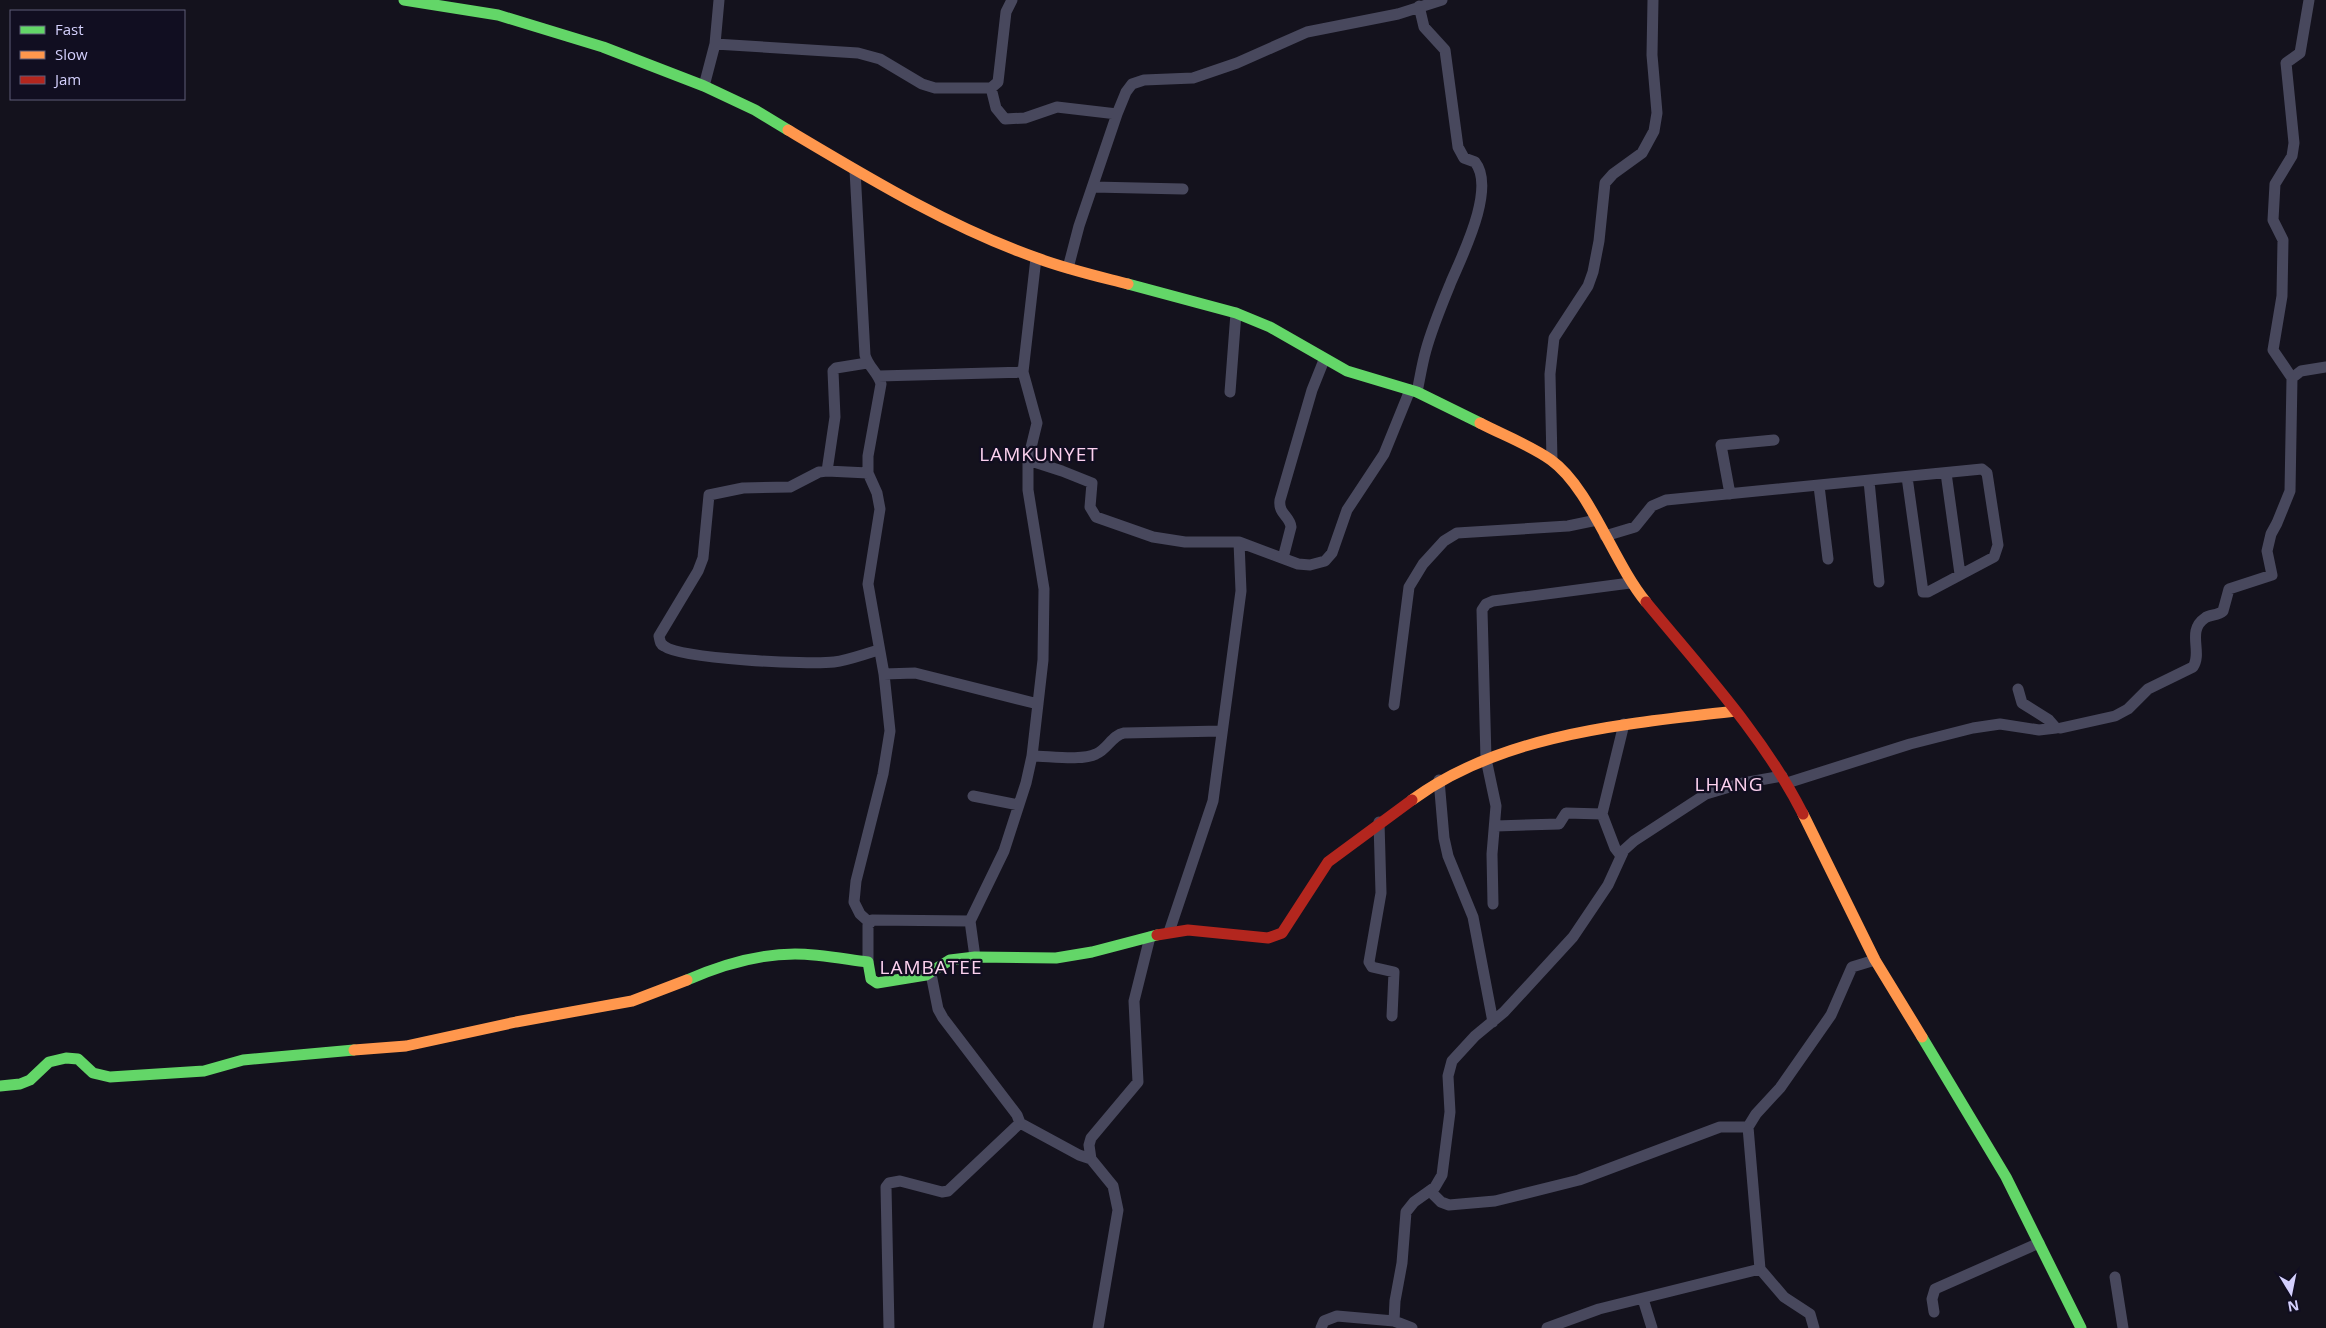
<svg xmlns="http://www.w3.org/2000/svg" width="2326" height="1328" font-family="'Open Sans',sans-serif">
  <rect width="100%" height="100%" fill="#14121d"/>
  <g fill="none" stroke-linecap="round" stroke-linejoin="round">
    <path stroke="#48485d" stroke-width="11" d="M715 44 858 53 880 59 922 84 935 88H991L998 82 1006 12 1012 0
      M704 86 715 44 719 0
      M991 88 996 108 1005 119 1025 118 1057 107 1117 114
      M855 170 865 355C868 367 878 372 881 384L868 456V473L877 493 880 509 868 584 884 674 890 731 883 774 856 881 854 902 860 914 870 923
      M1093 187 1183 189
      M1068 268 1079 226 1117 114 1126 92 1132 84 1144 80 1193 78 1237 63 1307 32 1398 14 1442 0
      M879 376 1023 372
      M2292 378 2273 350 2282 296 2283 240 2273 220 2275 184 2292 156 2294 143 2286 63 2300 53 2309 0
      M1230 392 1236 313
      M1417 392C1420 378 1422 364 1426 350 1432 328 1442 304 1451 282 1463 254 1496 188 1475 162L1464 158 1458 147 1445 50 1424 27 1419 6
      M1028 460 1062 471 1092 483 1090 507 1096 517 1153 537 1185 542H1239L1298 564 1310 565 1325 561 1332 553 1347 510 1384 454 1410 390
      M1552 460 1550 374 1554 338 1588 286 1593 272 1599 241 1605 183 1613 174 1642 153 1654 131 1657 113 1652 55 1653 0
      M827 471 835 417 833 371 836 368 867 363
      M868 473 827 471 819 472 790 487 743 488 709 495 703 558 698 571 659 636C660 641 660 644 664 646 681 659 809 665 834 662 849 660 864 654 879 650
      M1946 473 1960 574
      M1869 481 1879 582
      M1819 486 1828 559
      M1730 494 1721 445 1774 440
      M1605 536 1635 527 1652 506 1666 500 1982 469 1987 473 1998 545 1994 557 1928 592H1923L1907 477
      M1283 558 1291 527C1290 516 1278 514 1280 500L1312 390 1324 360
      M884 674 915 673 1038 704
      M1394 705 1409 587 1423 564 1444 541 1457 533 1568 526 1597 520
      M2061 728 2115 716 2128 709 2148 689 2193 667C2203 652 2186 631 2205 618 2210 614 2218 616 2223 611L2229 589 2272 575 2267 551 2271 534 2277 523 2290 491 2292 378 2301 371 2326 367
      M1032 756C1049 756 1082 761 1096 754 1108 749 1112 735 1124 733L1221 731
      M1439 780 1444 838 1448 856 1473 917 1493 1022
      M1787 783 1910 744 1973 728 2000 724 2039 730 2056 728 2049 720 2022 703 2018 689
      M973 796 1019 805
      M1602 814 1615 848 1621 856
      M1379 822 1381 893 1369 962 1372 967 1394 972 1392 1016
      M1496 826 1559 824 1566 813 1602 814 1624 724
      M1493 904 1492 854 1496 806 1486 759 1482 610 1486 604 1493 601 1630 583
      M1169 932 1213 801 1241 591 1239 542
      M975 957 970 921 1004 851 1026 783 1032 756 1043 660 1044 589 1028 490V460L1037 423 1023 372 1036 258
      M868 962V925L872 920 970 921
      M931 974 938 1009 943 1018 1017 1115 1020 1123 1079 1155 1091 1159
      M1430 1191 1441 1202 1449 1205 1495 1201 1579 1180 1720 1127H1748
      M1760 1269 1748 1127 1756 1114 1780 1088 1831 1015 1852 967 1875 960
      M2115 1277 2123 1328
      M1643 1299 1652 1328
      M1934 1312 1932 1299 1935 1289 2039 1243
      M889 1328 886 1187 889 1183 900 1181 942 1192 948 1191 1020 1123
      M1098 1328 1118 1210 1113 1186 1091 1159 1089 1145 1091 1138 1138 1082 1134 1001 1150 937
      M1321 1328 1324 1321 1337 1316 1394 1321
      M1412 1328 1394 1321 1395 1301 1402 1263 1406 1212 1414 1202 1435 1187 1442 1175 1450 1112 1448 1076 1452 1061 1475 1036 1504 1012 1573 937 1608 885 1624 850 1634 841 1706 794 1743 783 1782 776
      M1547 1328 1599 1309 1760 1269 1784 1297 1810 1314 1814 1328"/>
    <path stroke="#63d668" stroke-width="11" d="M404 0 498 15 603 47 704 86 755 110 788 130
      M1128 284 1236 313 1270 327 1347 371 1417 392 1480 423
      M687 980C721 965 757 954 795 954 819 954 844 959 868 962L871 979 877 983 926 975 950 960 975 957 1056 958 1092 952 1157 935
      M1922 1037 2006 1177 2081 1328
      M0 1086 20 1084 30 1080 49 1062 66 1058 78 1059 93 1073 110 1077 204 1071 243 1060 354 1050"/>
    <path stroke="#ff974d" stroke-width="11" d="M788 130C867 177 949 227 1037 258 1066 269 1097 276 1128 284
      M1480 423C1503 435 1530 445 1551 460 1590 488 1613 562 1646 602
      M1412 800C1503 733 1627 724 1735 711
      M1803 814 1875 960 1922 1037
      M354 1050 406 1046 516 1022 632 1001 687 980"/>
    <path stroke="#b3261e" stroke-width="11" d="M1646 602C1702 670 1763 735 1803 814
      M1157 935 1188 930 1268 938 1282 933 1328 862 1412 800"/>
  </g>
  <g text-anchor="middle" stroke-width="4.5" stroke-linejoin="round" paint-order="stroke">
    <g font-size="19" letter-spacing="1" fill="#fdd2ef" stroke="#110e21">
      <text x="1039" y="461">LAMKUNYET</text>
      <text x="1729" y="791">LHANG</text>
      <text x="931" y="974">LAMBATEE</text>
    </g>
  </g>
  <rect x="10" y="10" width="175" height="90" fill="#110e21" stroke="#5f5c79"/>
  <rect x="20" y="26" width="25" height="8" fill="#63d668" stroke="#5f5c79"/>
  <text x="55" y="35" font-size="15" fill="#d4d0fd">Fast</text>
  <rect x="20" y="51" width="25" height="8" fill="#ff974d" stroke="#5f5c79"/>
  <text x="55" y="60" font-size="15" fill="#d4d0fd">Slow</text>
  <rect x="20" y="76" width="25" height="8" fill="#b3261e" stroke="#5f5c79"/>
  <text x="55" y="85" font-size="15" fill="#d4d0fd">Jam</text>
  <g transform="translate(2291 1293) rotate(170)" stroke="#110e21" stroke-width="4" paint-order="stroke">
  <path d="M0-4L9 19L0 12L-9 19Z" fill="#d4d0fd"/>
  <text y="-8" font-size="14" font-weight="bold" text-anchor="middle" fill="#d4d0fd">N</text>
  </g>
</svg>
